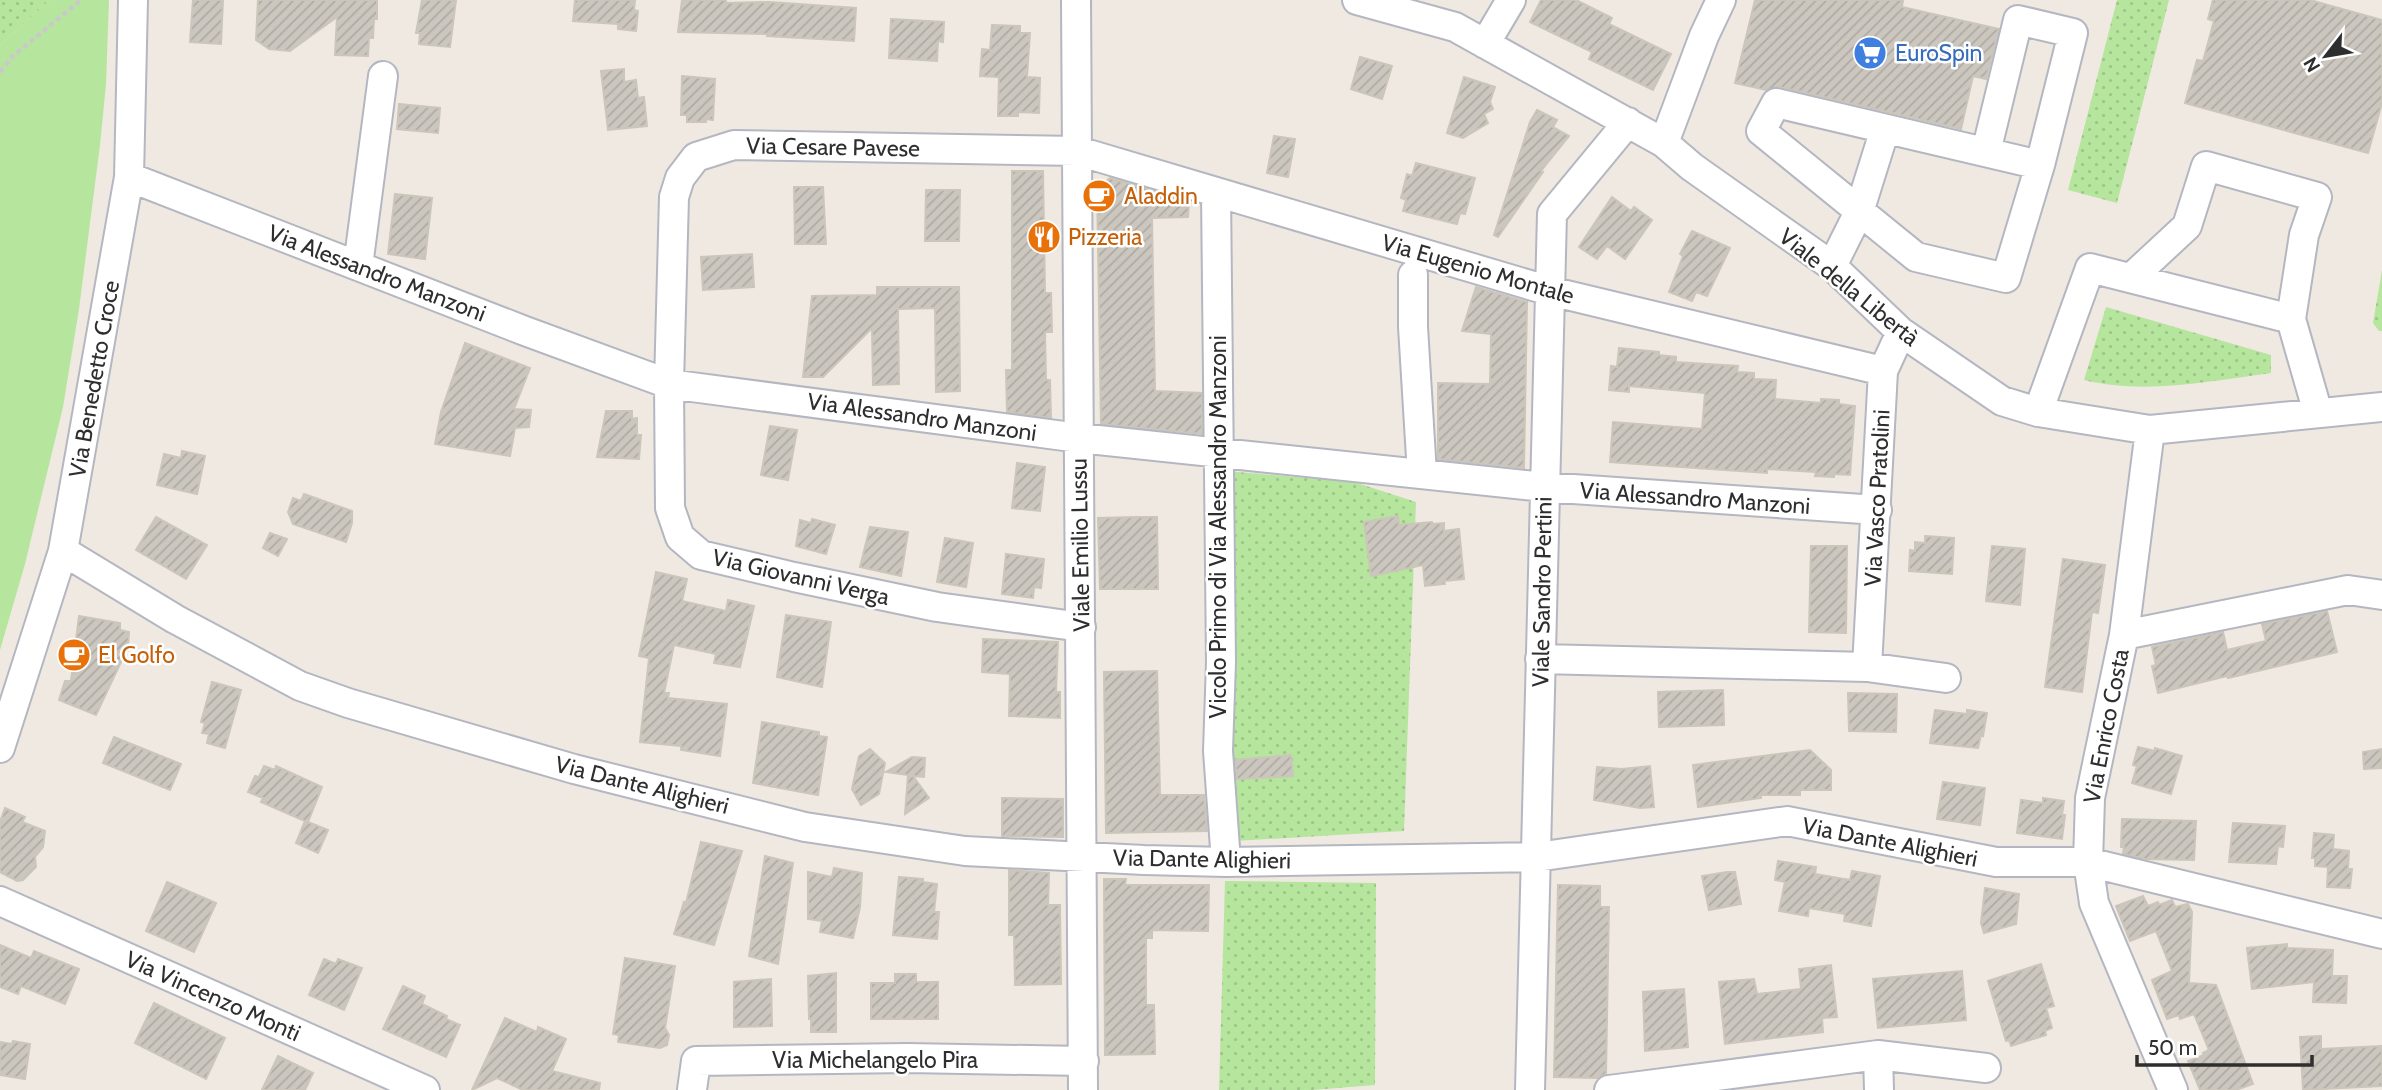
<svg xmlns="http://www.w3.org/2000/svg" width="2382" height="1090" font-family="Cabin,sans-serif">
  <defs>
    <pattern id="park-dots" width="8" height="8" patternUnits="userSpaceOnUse" patternTransform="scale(1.75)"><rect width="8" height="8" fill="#b6e59e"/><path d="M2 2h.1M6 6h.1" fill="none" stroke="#9dc588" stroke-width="1.8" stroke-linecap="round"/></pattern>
    <pattern id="building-hatch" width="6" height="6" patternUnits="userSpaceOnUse" patternTransform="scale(1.75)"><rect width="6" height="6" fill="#cbc7bf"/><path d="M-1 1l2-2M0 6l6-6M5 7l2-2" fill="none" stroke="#afaba4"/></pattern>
  </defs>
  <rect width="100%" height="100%" fill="#efe9e1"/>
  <path fill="#b6e59e" d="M49 0H109L106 84 100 145 79 309 63 407 25 564 0 650V46Z"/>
  <path fill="url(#park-dots)" d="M0 0H49L0 46Z
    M2117 0H2169L2117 203 2068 190Z
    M2382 270V331H2379L2373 323Z
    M2106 307 2271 355V373C2210 381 2145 395 2084 380Z
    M1226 471 1354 482 1416 502 1404 831 1234 841 1228 759Z
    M1225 881 1376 883 1375 1085 1312 1090H1219Z"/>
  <path fill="url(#building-hatch)" stroke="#cbc5ba" stroke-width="2" d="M193 0H223L221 44 190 42Z
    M258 0H377V19H374L373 38H369L368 56 335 55 337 17 290 51 269 49 256 40Z
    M422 0H456L450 47 419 44 420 33H416Z
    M575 0H635L634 10 638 11 636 31 618 29V24L573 21Z
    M682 0H726V3L769 2 856 8 854 41 767 36V34L678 32Z
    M1541 0H1576L1612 18 1609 24 1671 54 1653 90 1589 59 1592 52 1530 22Z
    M1755 0H1903L1902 7 1999 29 1986 79 1973 76 1961 129 1780 87 1766 90 1735 83Z
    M2213 0H2310L2382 20V103L2368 153 2185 103 2197 60 2203 61 2214 21 2208 19Z
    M891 19 944 22 943 42 938 41 937 61 889 58Z
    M992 25 1020 26V33H1030L1027 77 1040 78 1039 113 1018 112V116H998L999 77 980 76 982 49 990 50Z
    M1360 57 1392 66 1382 99 1351 89Z
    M624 69V82L636 80 638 98 644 97 647 126 608 130 601 71Z
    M682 76 715 79 713 120 706 119V122H687V115H681Z
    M1464 77 1495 87 1490 102 1493 109 1484 114 1488 123 1463 138 1447 133Z
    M399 104 440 108 438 133 397 129Z
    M1537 110 1557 120 1553 127 1569 136 1541 171 1543 172 1498 237 1494 235 1530 122Z
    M1274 136 1295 139 1288 177 1267 173Z
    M1416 163 1475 178 1465 214 1460 213 1457 224 1403 211 1406 200 1401 198 1407 174 1412 176Z
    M1012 171H1043L1045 293H1051L1052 332H1045L1046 380H1050L1051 418 1007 412 1006 370H1012Z
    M1110 178 1189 201 1188 217 1152 218 1155 391 1202 393V434L1101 424 1097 188Z
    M794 187H823L826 244H795Z
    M926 190H960L959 241H925Z
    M395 194 432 198 425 259 388 254Z
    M1612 197 1631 211 1634 207 1652 220 1625 259 1607 246 1597 259 1579 247Z
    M1692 231 1730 248 1707 296 1696 292 1692 301 1669 292 1683 256 1680 254Z
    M752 254 754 287 703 290 701 257Z
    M877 287H959L960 391 936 392 935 308 898 309 899 384 873 385 872 328 823 377H803L812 296 877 295Z
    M1476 287 1527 302 1524 468 1438 459V383L1490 384 1491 334 1462 331Z
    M465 343 530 368 514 409 531 410 529 427 515 428 510 456 435 444 441 412Z
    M1619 348 1659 352V355L1676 357V362L1738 366 1737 372 1754 373V379L1776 380 1775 399 1821 403V399L1839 400V404L1855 406 1850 475 1834 474V477L1815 476 1816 472 1767 469V473L1610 462 1613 422 1702 429 1705 393 1629 386V392L1609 390 1611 366 1617 367Z
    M606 411H632V419L637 418V435H641L639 459 597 457Z
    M770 426 797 430 788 480 761 475Z
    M182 451 205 456 197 494 157 485 164 454 181 458Z
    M1017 463 1045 467 1040 511 1012 508Z
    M304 494 352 511V523L346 542 293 524 288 512 293 498 301 501Z
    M1398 516 1399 525 1432 522 1433 524 1444 523V531L1459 529 1464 579 1444 581 1445 584 1425 586 1423 565 1371 576 1364 522Z
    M156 517 207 545 186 579 136 550Z
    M1137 517H1157L1158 589H1100L1098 518Z
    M812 519 835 525 826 554 796 546 800 520 811 523Z
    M870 527 908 532 901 576 860 567Z
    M270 533 287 539 278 556 263 548Z
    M1925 536 1954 538 1952 574 1909 571 1910 550 1915 551V542L1925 543Z
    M945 538 973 543 966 587 937 582Z
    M1811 546H1847L1846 633 1809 632Z
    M1992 546 2025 549 2020 605 1986 601Z
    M1006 554 1044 559 1041 588 1034 587 1033 598 1002 594Z
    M2063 559 2105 565 2098 613 2092 612 2082 692 2045 687Z
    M656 572 687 579 682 601 726 611 728 600 754 606 740 667 714 663 716 654 674 645 664 693H669L668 698 727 704 720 756 681 750V746L640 742 649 658 639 656Z
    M2327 611 2337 652 2228 678 2227 676 2158 693 2152 666 2156 665 2152 647 2223 632 2227 650 2266 641 2262 624Z
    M786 615 831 622 822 687 777 677Z
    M79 616 120 623V630L129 632 128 647 96 715 59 700 65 681H71Z
    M983 639 1058 642 1056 692H1060V718L1009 716 1010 674 982 672Z
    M1157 671 1160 795H1204L1207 831 1106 833 1104 672Z
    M212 682 241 690 225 748 207 743 209 734 202 733 205 723 201 722Z
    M1723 690 1724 725 1659 727 1658 692Z
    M1848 693 1897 694 1896 732 1849 731Z
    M1935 710 1967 714V710L1987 713 1983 736 1981 735 1978 748 1930 743Z
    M762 722 819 732V736L827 737 818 795 753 783Z
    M114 737 181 764 170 790 103 763Z
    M2138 747 2155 751V748L2182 756 2171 794 2132 783 2137 766 2133 765Z
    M870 749 885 763 879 794 861 805 852 789 859 756Z
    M2382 749V768L2364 769 2363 752Z
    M1810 750 1831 770V790H1800V795H1761V798L1698 807 1693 765Z
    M1291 755 1293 776 1237 779 1235 760Z
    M912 757 925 758 924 777 913 776 929 798 905 814 908 775 886 772Z
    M264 766 275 770 276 766 322 787 308 822 328 830 318 853 296 843 305 821 261 802 263 798 248 792 255 776 259 777Z
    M1650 766 1654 807 1640 808 1594 800 1597 767 1622 769Z
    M1943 782 1985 788 1980 825 1937 819Z
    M1002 798 1063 799V837L1002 836Z
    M2043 798 2064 801 2062 815H2065L2062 839 2017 833 2021 800 2043 803Z
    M5 808 25 817 22 822 45 831 43 847 35 857 36 867 23 880 17 881 0 872V822Z
    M2122 819 2196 821 2194 860 2145 859 2123 854 2124 847H2121Z
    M2233 823 2285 826 2283 847 2278 846 2276 864 2229 862Z
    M2314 833 2334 835 2333 849 2349 851 2348 869H2352L2350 888 2327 887 2328 867 2315 866V858H2312Z
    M701 842 742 851 714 945 674 934 684 902 686 903Z
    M765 856 793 863 778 964 749 956Z
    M1778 861 1816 867 1815 874 1850 880 1852 871 1880 876 1871 926 1844 921 1845 914 1809 908 1808 916 1779 911 1785 882 1775 880Z
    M834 868 862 873 860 907 853 938 820 932 822 921 808 919V872L832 877Z
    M1009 870 1049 873 1048 905H1060L1061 984 1015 985 1014 935H1009Z
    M1727 872H1735L1741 904 1709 910 1702 876Z
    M899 877 923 879V882L937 884 934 912H939L937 939 893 935Z
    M1104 879H1126L1125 885H1209L1208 931 1152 930V938H1146V1005H1154L1155 1054 1105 1055Z
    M167 882 216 903 194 952 146 931Z
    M1558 885 1600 886V907H1609L1606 1074 1598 1078 1554 1077Z
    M1985 888 2019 894 2016 924 1984 933 1981 923Z
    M2143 896 2148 906 2158 902 2159 905 2172 900 2175 907 2188 904 2192 912 2189 983 2216 985 2253 1084 2236 1090H2200L2188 1061 2204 1055 2203 1053 2209 1050 2194 1014 2180 1019 2179 1015 2167 1019 2152 980 2172 971 2156 931 2130 941 2116 906Z
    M2287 944V948L2333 950 2332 976H2347L2346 1003 2313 1002 2314 982 2252 989 2247 948Z
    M0 945 31 958 34 951 79 969 65 1004 21 986 18 994 0 987Z
    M625 958 675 966 665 1028 669 1035 667 1045 660 1048 618 1042 619 1035 613 1034Z
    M324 959 336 964 338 959 362 968 344 1010 309 995Z
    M2041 964 2054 1006 2046 1008 2052 1028 2045 1031 2046 1035 2011 1046 2009 1040 2006 1041 1988 981Z
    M1831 965 1837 1017 1822 1018 1823 1032 1725 1044 1719 982 1754 979 1757 994 1801 989 1799 969Z
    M1962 971 1966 1020 1878 1028 1873 979Z
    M836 973V1032H811V1019H809L808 976Z
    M895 974H916V982H938V1019H871V983H895Z
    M771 979 772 1026 734 1027V982Z
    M403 986 425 996 422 1004 447 1016 446 1019 460 1025 446 1057 383 1029Z
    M1684 989 1688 1047 1645 1051 1643 992Z
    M154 1003 225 1038 206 1079 135 1043Z
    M505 1018 537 1032 538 1027 566 1039 552 1071 600 1083 599 1090H523L497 1078 472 1090Z
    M2321 1036V1049L2382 1046V1086L2303 1090 2300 1037Z
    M13 1041 30 1044 25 1079 0 1075V1042L12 1044Z
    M278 1056 313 1073 305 1090H262Z"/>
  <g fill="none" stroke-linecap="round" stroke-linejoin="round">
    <defs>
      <path id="minor" d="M1076 0 1083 1090
        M1357 0 1455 27 1664 143 1692 167 1832 266 1901 332 2002 401 2038 412 2150 430 2382 407
        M1485 44 1511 0
        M1776 103 2040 165 2006 278 1916 257 1761 131Z
        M1664 143 1704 36 1721 0
        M1986 152 2018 20 2073 33 2040 165
        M129 177 525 331 669 384 1079 438 1544 487 1877 510
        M1216 192 1221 662 1218 751 1226 862
        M358 266 383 76
        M1832 266 1859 212 1885 129
        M1413 275V327L1422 474
        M2131 278 2187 226 2206 166 2317 197 2304 235 2291 319
        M2038 412 2090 268 2291 319 2318 413
        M2150 430 2124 635 2090 798 2088 862 2094 903 2173 1090
        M63 551 175 619 300 686 348 703 574 769 805 827 965 851 1144 860 1226 862 1537 857 1787 821 1996 862H2088L2382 934
        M1081 627 937 607 794 577 701 555 680 537 670 508 669 384 674 197 680 178 696 157 734 145 1078 151 1550 291 1883 371
        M2124 635 2348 590 2382 595
        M1540 659 1867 667 1946 678
        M1867 667 1883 371 1901 332
        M0 748 63 551 129 177 133 0
        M0 901 425 1090
        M1878 1055 1986 1068
        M692 1090 696 1061 907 1058 1084 1061
        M1530 1090 1552 214 1628 122
        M1609 1090 1878 1055 1879 1090"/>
    </defs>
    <use href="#minor" stroke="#b4b7c1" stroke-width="32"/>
    <path stroke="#c9c9c9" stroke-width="4.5" stroke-dasharray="5 3.5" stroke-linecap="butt" d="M0 72 13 56 81 0"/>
    <use href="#minor" stroke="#fff" stroke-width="28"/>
  </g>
  <defs>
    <symbol id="supermarket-disc" viewBox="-11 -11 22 22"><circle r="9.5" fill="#3f7fe0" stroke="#fff"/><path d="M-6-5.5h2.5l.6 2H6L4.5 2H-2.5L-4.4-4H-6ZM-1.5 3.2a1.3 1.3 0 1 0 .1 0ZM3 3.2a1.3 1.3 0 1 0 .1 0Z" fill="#fff"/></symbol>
    <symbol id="cafe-disc" viewBox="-11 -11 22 22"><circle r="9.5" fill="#e8710a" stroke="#fff"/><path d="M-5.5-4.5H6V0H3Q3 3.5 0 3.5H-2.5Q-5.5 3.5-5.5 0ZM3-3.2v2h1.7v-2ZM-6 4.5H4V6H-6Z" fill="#fff"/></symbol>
    <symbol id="restaurant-disc" viewBox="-11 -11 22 22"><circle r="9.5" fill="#e8710a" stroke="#fff"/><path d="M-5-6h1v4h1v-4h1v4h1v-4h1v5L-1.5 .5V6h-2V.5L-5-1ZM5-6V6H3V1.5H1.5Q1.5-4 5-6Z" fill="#fff"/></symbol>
  </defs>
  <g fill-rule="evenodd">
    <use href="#supermarket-disc" x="1851" y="34" width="38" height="38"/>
    <use href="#cafe-disc" x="1080" y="177" width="38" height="38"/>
    <use href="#restaurant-disc" x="1025" y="218" width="38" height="38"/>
    <use href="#cafe-disc" x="55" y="636" width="38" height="38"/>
  </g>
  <g text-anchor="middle" stroke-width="5" stroke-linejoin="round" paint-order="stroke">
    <g font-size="23" fill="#366cbe" stroke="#fff" text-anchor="start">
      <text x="1895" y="61">EuroSpin</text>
    </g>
    <g font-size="23" fill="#2e2e2e" stroke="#fff">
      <text transform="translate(833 147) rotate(1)" y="8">Via Cesare Pavese</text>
      <text transform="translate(1478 269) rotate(16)" y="8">Via Eugenio Montale</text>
      <text transform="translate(377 273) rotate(21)" y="8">Via Alessandro Manzoni</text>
      <text transform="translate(1849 287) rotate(39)" y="8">Viale della Libertà</text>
      <text transform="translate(94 379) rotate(-80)" y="8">Via Benedetto Croce</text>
      <text transform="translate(922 417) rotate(8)" y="8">Via Alessandro Manzoni</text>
      <text transform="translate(1695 498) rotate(4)" y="8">Via Alessandro Manzoni</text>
      <text transform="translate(1877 498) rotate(-87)" y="8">Via Vasco Pratolini</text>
      <text transform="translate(1218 527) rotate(-90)" y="8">Vicolo Primo di Via Alessandro Manzoni</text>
      <text transform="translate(1080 545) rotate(-91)" y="8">Viale Emilio Lussu</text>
      <text transform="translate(801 577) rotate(13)" y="8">Via Giovanni Verga</text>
      <text transform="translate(1542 592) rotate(-89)" y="8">Viale Sandro Pertini</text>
      <text transform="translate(2106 726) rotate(-79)" y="8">Via Enrico Costa</text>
      <text transform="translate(642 785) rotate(14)" y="8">Via Dante Alighieri</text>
      <text transform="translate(1890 842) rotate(11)" y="8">Via Dante Alighieri</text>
      <text transform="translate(1202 859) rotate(1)" y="8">Via Dante Alighieri</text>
      <text transform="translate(213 996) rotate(24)" y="8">Via Vincenzo Monti</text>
      <text x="875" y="1068">Via Michelangelo Pira</text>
    </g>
    <g font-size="23" fill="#c56008" stroke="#fff" text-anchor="start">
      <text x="1124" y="204">Aladdin</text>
      <text x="1068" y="245">Pizzeria</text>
      <text x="98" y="663">El Golfo</text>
    </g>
  </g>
  <g transform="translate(2326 56) rotate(239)" stroke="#ffffff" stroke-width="5" paint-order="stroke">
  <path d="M0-5L12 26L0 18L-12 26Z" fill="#2e2e2e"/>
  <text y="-10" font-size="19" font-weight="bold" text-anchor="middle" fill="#2e2e2e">N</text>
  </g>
  <path d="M2137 1055v10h175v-10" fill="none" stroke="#2e2e2e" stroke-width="3.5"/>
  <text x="2148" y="1055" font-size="21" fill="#2e2e2e" stroke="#ffffff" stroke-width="5" paint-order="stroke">50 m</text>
</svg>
